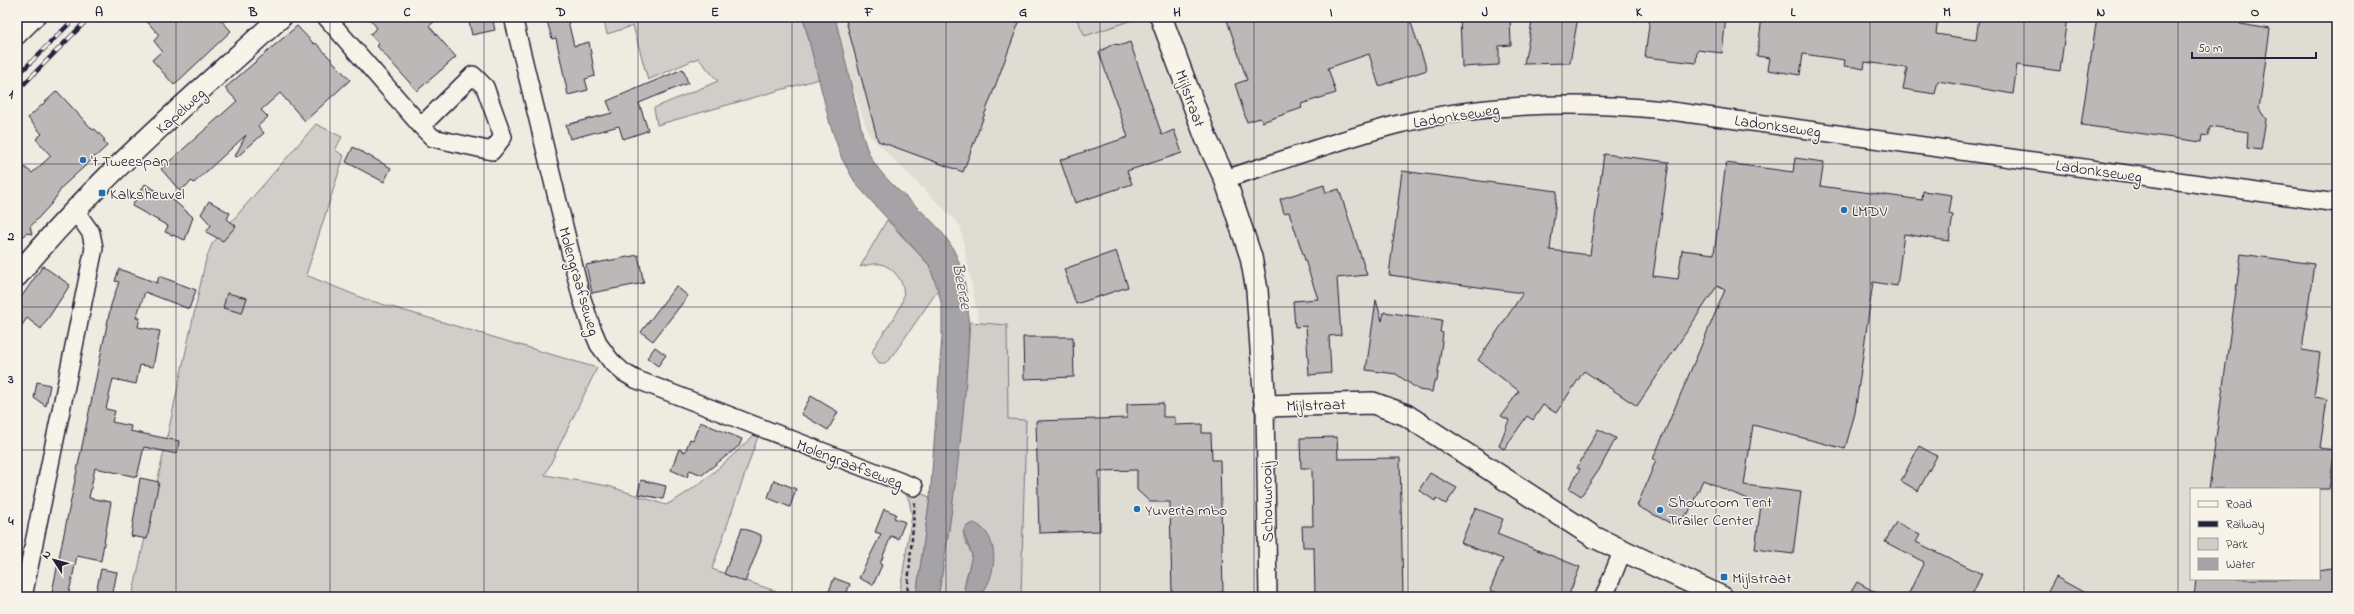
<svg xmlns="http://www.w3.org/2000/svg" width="2354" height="614" font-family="'Indie Flower',sans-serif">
  <rect width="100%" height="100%" fill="#eeebe1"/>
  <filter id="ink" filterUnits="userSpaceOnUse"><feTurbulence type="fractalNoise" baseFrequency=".025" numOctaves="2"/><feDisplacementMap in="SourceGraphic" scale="8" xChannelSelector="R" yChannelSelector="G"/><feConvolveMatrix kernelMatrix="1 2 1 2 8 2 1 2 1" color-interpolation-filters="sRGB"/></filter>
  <g filter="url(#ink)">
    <path fill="#dfdcd4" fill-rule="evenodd" d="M829 17H2337V597H993L981 332 960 225 869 135ZM2191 489H2319V579H2191Z"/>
    <path fill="#d1cdc9" stroke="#7a7882" d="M603 17H803L819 79 657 125 654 108 718 81 698 58 648 80 633 26 607 34Z
      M1076 17H1141L1085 36Z
      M316 124 342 137 335 150 344 156 306 275 365 299 597 368 545 475 608 486 666 505C699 488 728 460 754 435L758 436 712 569 775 591 773 597H132L206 259 212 244Z
      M887 220 929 265 938 290 891 358 885 363H879L872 353C880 328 922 301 894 272 883 261 874 263 860 267Z
      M970 322 1007 325 1008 419 1026 420 1021 597H979L983 593 970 524 964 530V538L972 555C971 568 959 585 969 597H938C954 505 964 414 970 322Z
      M901 486 930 497 916 597H899L912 515 909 500Z"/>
    <path fill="#a6a3a6" stroke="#716f7b" d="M803 17H835C843 49 850 82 858 114 862 130 865 151 875 164 899 199 943 219 958 260 974 303 968 348 965 393 959 462 950 529 938 597H916L930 497 942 336V307L938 290 929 265 856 184 842 159 830 124Z
      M974 523C1002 535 997 579 979 597H969L964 588 972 555 963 532 967 526Z"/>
    <path fill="#bbb8b7" stroke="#22223b" d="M143 17H218L231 31 174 85 152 60 162 51 154 41 159 35Z
      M368 17H440L429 26 456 57 417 91 377 46 379 44 370 34 377 28Z
      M468 17H492L495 30 472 35Z
      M546 17H567L574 46 589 42 595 76 585 79 588 90 568 95 556 38 552 39Z
      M845 17H1021L963 172 878 141Z
      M1226 17H1409L1427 70 1379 86 1369 54 1328 68 1336 93 1301 104 1302 108 1262 122 1260 118 1247 122 1235 84 1247 80Z
      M1460 17H1510L1511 45 1499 46V65L1462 67Z
      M1533 17H1578L1570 63 1524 64Z
      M1650 17H1726L1722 53 1697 50 1696 63 1645 57Z
      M1762 17H1938L1936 34 1976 40 1979 17H2067L2060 71 2017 65 2013 94 1938 81 1935 94 1903 89 1907 68 1865 62 1864 69 1854 67 1844 66 1845 60 1803 54 1800 75 1768 70 1770 58 1757 56Z
      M2097 17H2241L2240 24 2270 29 2259 109 2266 119 2261 150 2247 148 2248 132 2210 126 2208 136 2202 135 2201 142 2081 125Z
      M297 26 314 44 316 43 350 80 305 121 280 93 261 110 268 117 258 126 264 133 237 157 235 156 246 135 194 183 192 181 180 191 161 169 237 101 225 88Z
      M1130 42 1162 135 1174 130 1182 153 1127 171 1132 184 1075 203 1060 160 1128 137 1099 52 1113 44 1122 45Z
      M683 69 688 83 639 103 648 130 644 132 623 139 619 126 570 139 566 125 612 113 607 101Z
      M57 91 93 130 95 129 105 140 103 141 107 146 63 186 52 203 30 227 32 234 26 233 17 243V173L23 166 32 173 51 156 36 139 42 134 28 118Z
      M353 147 391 168 384 182 346 162Z
      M1604 154 1669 162 1653 276 1678 279 1682 250 1714 254 1726 163 1793 172 1795 158 1824 162 1820 186 1922 200 1923 191 1952 195 1949 214 1953 215 1949 241 1904 234 1897 286 1873 282 1855 413 1845 449 1753 425 1744 485 1801 492 1793 554 1755 549 1761 505 1703 480 1688 514 1686 513 1683 519 1672 524 1637 506 1656 460 1653 459 1725 290 1717 286 1637 406 1584 371 1556 413 1543 405 1533 420 1527 416 1504 449 1499 446 1509 420 1501 416 1519 391 1478 360 1523 293 1389 275 1402 171 1557 191 1550 250 1590 255Z
      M145 184 173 200 193 217 185 240 165 232 168 226 132 206Z
      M1324 185 1326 193 1339 189 1367 275 1337 278 1341 335 1329 336 1331 373 1309 375 1306 326 1295 327 1293 301 1318 299 1289 212 1284 213 1280 199Z
      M209 201 230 213 227 219 236 226 223 241 206 232 211 225 201 214Z
      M1116 251 1128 287 1076 304 1064 269Z
      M2241 254 2314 264 2302 350 2320 353 2314 397 2327 399 2320 448 2335 450 2329 489H2209Z
      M638 255 644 283 592 293 586 265Z
      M43 266 70 285 41 329 27 318 17 332V303Z
      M119 269 157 283 159 276 196 290 189 309 145 292 136 318H140L138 327 160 331 153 367 140 365 136 384 113 379 106 409 115 411 112 422 131 426 130 431 179 441 177 454 144 447 137 477 95 468 89 498 111 502 101 561 77 556 68 597H51L111 305 119 282 115 281Z
      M676 286 688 296 653 341 641 332Z
      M227 293 247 298 242 313 223 308Z
      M1376 300 1382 321 1384 312 1442 320 1440 332 1443 333 1437 381H1434L1432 392 1419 390 1396 374 1366 370Z
      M1023 337H1073L1074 377 1024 379Z
      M655 347 666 355 658 366 647 358Z
      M37 382 50 385 46 406 34 398Z
      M811 396 838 412 828 430 801 414Z
      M1163 403V417H1175V425L1202 424V433H1211L1212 460H1220L1223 592 1216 593V597L1172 596 1170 502H1150L1137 490V470L1099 471 1100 531 1039 533 1036 421 1127 418V404Z
      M700 422 742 439 739 446 702 475 690 470 687 477 671 470 679 449 685 452 690 439 693 440Z
      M1598 429 1616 438 1599 470 1581 496 1569 488 1580 469 1577 468Z
      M1337 437 1338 459 1400 458 1403 597H1315L1314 547H1303L1302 526H1313L1312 468H1301L1300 438Z
      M1919 446 1937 456 1918 491 1901 481Z
      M1430 473 1457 488 1446 504 1436 498 1435 501 1419 490Z
      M140 478 159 482 147 539 131 536Z
      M641 480 666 486 663 499 638 494Z
      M774 480 796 489 790 507 768 498Z
      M1475 508 1503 519 1497 534 1580 567 1568 597H1507L1490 590 1503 559 1461 543Z
      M884 509 896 514 894 518 905 522 898 539 891 536 880 564 882 565 873 585 859 578 881 534 875 532Z
      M1896 522 1920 535 1916 542 1982 574 1971 597H1907L1924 562 1885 542Z
      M742 528 761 535V541L745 582 724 574Z
      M2337 568V597H2194L2196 579H2319V571Z
      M101 569 117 572 112 597H95Z
      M2056 577 2092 597H2045Z
      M834 578 850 584 845 597H827Z
      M1857 582 1884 597H1848Z"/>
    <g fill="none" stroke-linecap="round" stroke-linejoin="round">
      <defs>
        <path id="minor" d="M326 17 421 126 433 138 492 151 503 137 485 87 473 75 421 126
          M513 17 581 296 591 326 599 345 611 361 623 372 635 379 914 487
          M17 36 36 17
          M1225 179C1282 161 1340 139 1399 124 1486 103 1575 101 1664 110L2337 203
          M1265 406 1268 597
          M23 597 94 248 91 233 74 209
          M1604 597 1622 552"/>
        <path id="major" d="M1161 17 1206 138 1225 179 1251 257 1257 290 1265 406 1373 403 1406 415 1594 537 1722 597
          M17 276C95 180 190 100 281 17"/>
      </defs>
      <use href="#minor" stroke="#22223b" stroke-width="20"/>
      <use href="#major" stroke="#22223b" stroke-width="24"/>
      <path stroke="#22223b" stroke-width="2.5" stroke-dasharray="4 3" stroke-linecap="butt" d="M907 597 915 502"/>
      <use href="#minor" stroke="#f7f3e8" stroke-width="17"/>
      <use href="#major" stroke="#f7f3e8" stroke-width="21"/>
      <defs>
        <path id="rail" d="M17 76 76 17
          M17 91 90 17"/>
      </defs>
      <use href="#rail" stroke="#22223b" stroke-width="4.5"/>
      <use href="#rail" stroke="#f7f3e8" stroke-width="3" stroke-dasharray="9" stroke-linecap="butt"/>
    </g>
  </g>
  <path fill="none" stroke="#22223b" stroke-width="1" stroke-opacity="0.55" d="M176 17V597M330 17V597M484 17V597M638 17V597M792 17V597M946 17V597M1100 17V597M1254 17V597M1408 17V597M1562 17V597M1716 17V597M1870 17V597M2024 17V597M2178 17V597M17 164H2337M17 307H2337M17 450H2337"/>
  <g fill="#1f6fb2" stroke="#f7f3e8" stroke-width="1.5">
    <circle cx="83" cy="160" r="4"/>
    <rect x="98" y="189" width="8" height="8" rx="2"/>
    <circle cx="1844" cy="210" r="4"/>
    <circle cx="1137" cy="509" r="4"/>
    <circle cx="1660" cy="510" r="4"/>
    <rect x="1720" y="573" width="8" height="8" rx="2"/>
  </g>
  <g text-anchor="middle" stroke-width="3" stroke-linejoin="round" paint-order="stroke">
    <g font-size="16" fill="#22223b" stroke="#f7f3e8">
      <text transform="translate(1191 98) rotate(70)" y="6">Mijlstraat</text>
      <text transform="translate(180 110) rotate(-42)" y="6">Kapelweg</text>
      <text transform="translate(1456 115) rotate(-9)" y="6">Ladonkseweg</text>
      <text transform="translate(1778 125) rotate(8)" y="6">Ladonkseweg</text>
      <text transform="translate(2099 170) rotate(8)" y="6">Ladonkseweg</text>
      <text transform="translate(580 281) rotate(74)" y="6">Molengraafseweg</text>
      <text transform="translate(1316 404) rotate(-2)" y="6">Mijlstraat</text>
      <text transform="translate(850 463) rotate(21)" y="6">Molengraafseweg</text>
      <text transform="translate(1266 502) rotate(-91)" y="6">Schouwrooij</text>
    </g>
    <g font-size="16" fill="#22223b" stroke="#f7f3e8" text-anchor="start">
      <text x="91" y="166">'t Tweespan</text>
      <text x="110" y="199">Kalksheuvel</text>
      <text x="1852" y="216">LMDV</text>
      <text x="1668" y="507">Showroom Tent<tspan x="1668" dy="18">Trailer Center</tspan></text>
      <text x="1145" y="515">Yuverta mbo</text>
      <text x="1732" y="583">Mijlstraat</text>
    </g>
    <g font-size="17" font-style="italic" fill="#504f60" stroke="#f7f3e8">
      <text transform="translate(963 286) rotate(79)" y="6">Beerze</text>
    </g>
  </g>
  <rect width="2354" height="614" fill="none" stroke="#f7f3e8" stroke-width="44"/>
  <rect x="2190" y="488" width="130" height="92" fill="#f7f3e8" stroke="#a29fa3"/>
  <rect x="2198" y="501" width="20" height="6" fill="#f7f3e8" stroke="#a29fa3"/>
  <text x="2226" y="508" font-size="12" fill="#22223b">Road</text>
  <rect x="2198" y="521" width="20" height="6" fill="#22223b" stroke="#a29fa3"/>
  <text x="2226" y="528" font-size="12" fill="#22223b">Railway</text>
  <rect x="2198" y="538" width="20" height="12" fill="#d1cdc9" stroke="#a29fa3"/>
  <text x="2226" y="548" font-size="12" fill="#22223b">Park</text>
  <rect x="2198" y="558" width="20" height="12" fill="#a6a3a6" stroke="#a29fa3"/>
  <text x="2226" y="568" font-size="12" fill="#22223b">Water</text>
  <g transform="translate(54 560) rotate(306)" stroke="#f7f3e8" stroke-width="3" paint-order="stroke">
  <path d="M0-3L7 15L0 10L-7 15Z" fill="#22223b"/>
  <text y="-6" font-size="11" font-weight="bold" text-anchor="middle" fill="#22223b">N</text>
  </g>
  <path d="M2192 52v6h124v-6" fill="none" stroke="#22223b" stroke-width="2"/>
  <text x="2198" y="52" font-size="12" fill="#22223b" stroke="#f7f3e8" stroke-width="3" paint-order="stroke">50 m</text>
  <rect x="22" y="22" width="2310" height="570" fill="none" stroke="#22223b" stroke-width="1.5"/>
  <g font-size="13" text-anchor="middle" font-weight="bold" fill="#22223b">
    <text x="99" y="16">A</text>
    <text x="253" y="16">B</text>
    <text x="407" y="16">C</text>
    <text x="561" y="16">D</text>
    <text x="715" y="16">E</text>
    <text x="869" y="16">F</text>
    <text x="1023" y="16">G</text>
    <text x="1177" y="16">H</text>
    <text x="1331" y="16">I</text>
    <text x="1485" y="16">J</text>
    <text x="1639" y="16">K</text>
    <text x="1793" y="16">L</text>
    <text x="1947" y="16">M</text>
    <text x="2101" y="16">N</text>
    <text x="2255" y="16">O</text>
    <text x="11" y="98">1</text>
    <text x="11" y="240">2</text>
    <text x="11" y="383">3</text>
    <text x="11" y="525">4</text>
  </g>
</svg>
